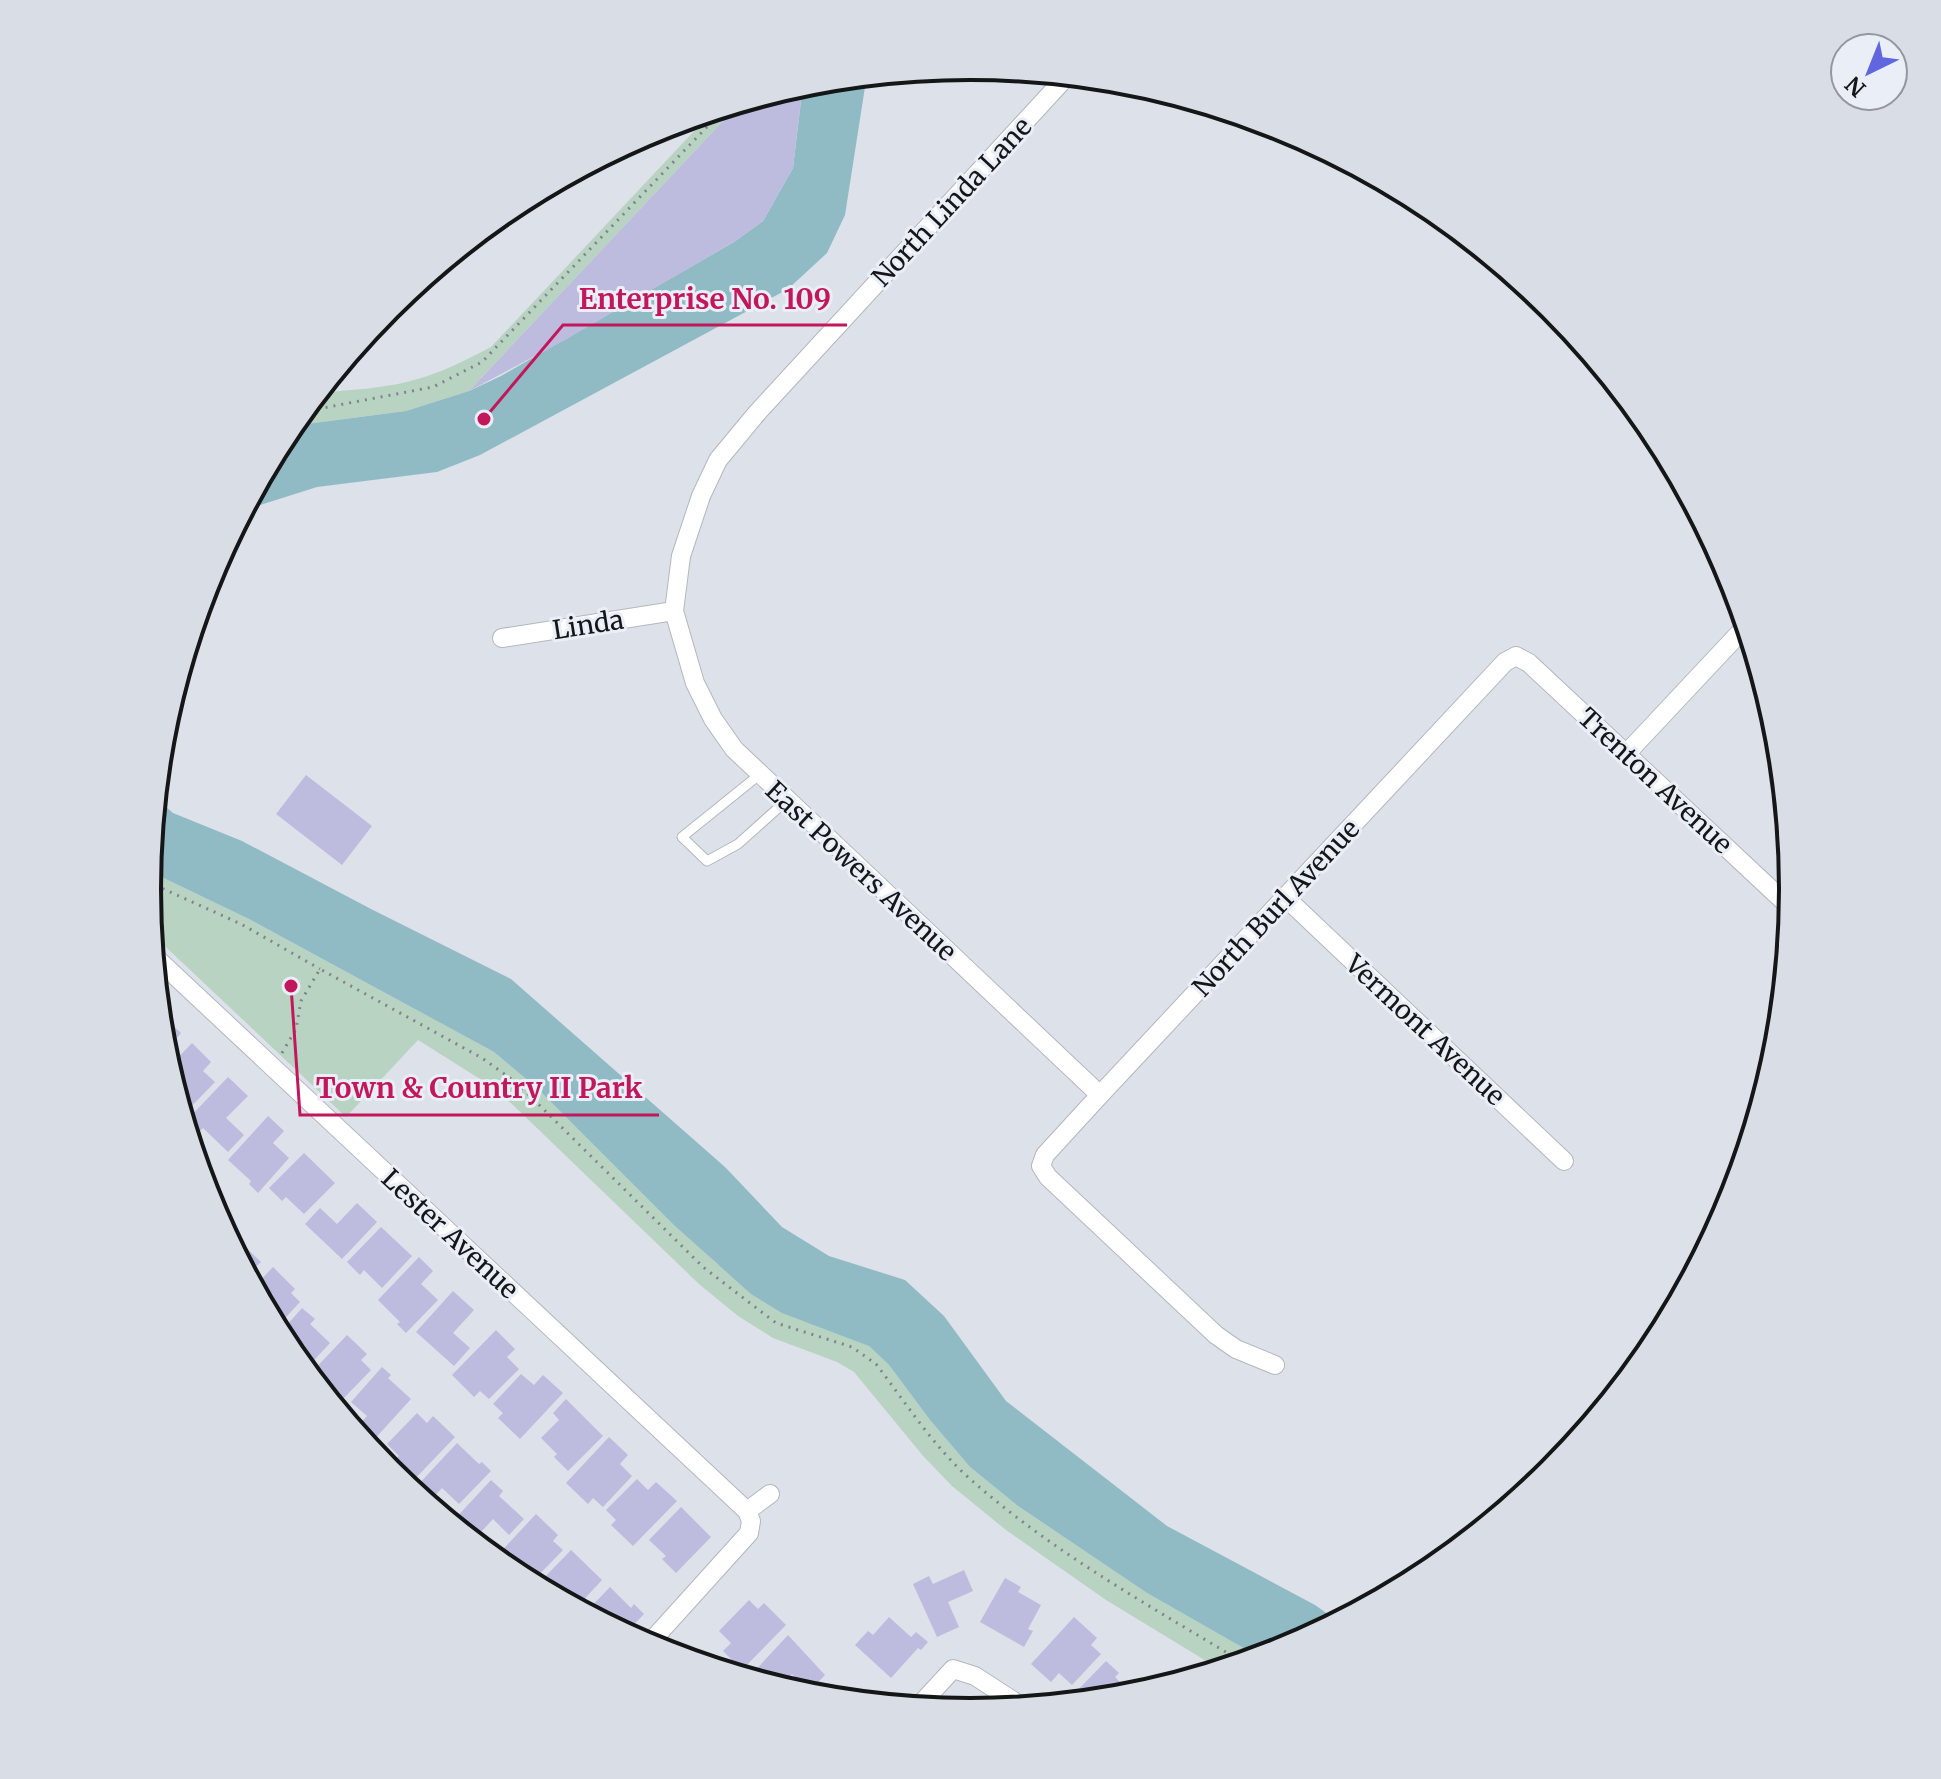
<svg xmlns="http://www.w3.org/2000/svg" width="1941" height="1779" font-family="Merriweather,serif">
  <rect width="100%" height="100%" fill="#dde1e9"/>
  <path fill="#b9d3c2" d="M740 103 469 391 406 411 291 426 317 394C339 390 363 390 385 386 424 381 457 365 491 347L712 112Z
    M149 871 251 920 494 1052 538 1089 717 1264 842 1334 869 1346 889 1365 930 1420 970 1467 1018 1506 1147 1593 1261 1658 1221 1670 1106 1600 1006 1530 952 1486 924 1457 854 1372 837 1362 773 1338 738 1316 699 1284 513 1105 488 1084 418 1040 346 1117 151 933 147 889Z"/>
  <path fill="#90bbc5" d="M870 76 865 87 845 215 827 253 788 289 480 455 437 472 317 487 257 506 237 524 291 426 406 411 469 391 501 376 734 242 763 221 793 168 803 84Z
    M156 798 173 813 242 841 371 909 511 979 725 1167 782 1227 829 1256 905 1280 944 1316 1006 1401 1167 1526 1315 1605 1339 1622 1285 1650 1261 1658 1147 1593 1018 1506 970 1467 930 1420 889 1365 869 1346 782 1313 751 1294 674 1225 538 1089 494 1052 251 920 149 871Z"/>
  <path fill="#bdbcde" d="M803 84 793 168 763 221 734 242 565 340 469 391 740 103Z
    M306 775 372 826 342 865 276 814Z
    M166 1019 181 1033 164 1053 160 1025Z
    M192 1043 211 1062 203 1071 215 1082 185 1113 181 1109 168 1068Z
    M228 1077 248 1096 226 1118 244 1135 228 1152 203 1128 200 1131 188 1119Z
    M268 1116 284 1131 273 1143 289 1158 258 1193 249 1184 251 1181 228 1160Z
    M304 1153 335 1183 304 1214 286 1197 282 1201 269 1188Z
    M357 1203 377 1222 342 1259 305 1224 320 1208 337 1224Z
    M233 1227 241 1235 237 1239 261 1262 247 1275 226 1235Z
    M381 1227 412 1256 382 1288 364 1270 360 1275 347 1262Z
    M419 1257 433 1271 421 1284 438 1300 406 1333 397 1324 400 1322 378 1300Z
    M273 1267 295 1289 291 1293 300 1302 276 1328 254 1287Z
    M453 1291 474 1310 453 1333 470 1348 454 1366 416 1332Z
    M302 1308 315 1319 310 1324 330 1343 305 1370 279 1334Z
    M496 1330 515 1349 507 1357 519 1369 489 1399 480 1391 474 1397 452 1375Z
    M347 1335 367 1354 361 1360 371 1370 343 1399 331 1388 325 1395 309 1375Z
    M382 1367 391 1375 388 1378 411 1399 371 1443 355 1429 367 1416 351 1402Z
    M521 1374 534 1385 543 1375 563 1393 520 1439 498 1418 503 1413 493 1404Z
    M566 1399 603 1436 568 1471 554 1457 557 1454 541 1438 559 1420 553 1413Z
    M417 1413 427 1423 433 1416 455 1437 411 1483 391 1464 399 1456 387 1444Z
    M609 1437 628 1455 620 1464 632 1476 603 1507 593 1498 588 1504 566 1483Z
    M457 1443 479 1464 482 1462 491 1471 459 1504 442 1488 430 1501 416 1487Z
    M637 1479 648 1490 656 1482 677 1501 633 1546 611 1525 616 1520 606 1510Z
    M491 1480 503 1491 499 1496 524 1519 509 1535 493 1519 481 1532 495 1545 488 1553 453 1521Z
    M681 1507 711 1537 676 1573 662 1559 666 1556 649 1540Z
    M536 1514 558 1535 553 1541 563 1550 533 1581 521 1570 516 1576 513 1574 494 1559Z
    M571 1550 602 1580 576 1608 557 1598 541 1581Z
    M964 1570 973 1591 948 1602 959 1627 937 1637 913 1584 929 1576 933 1584Z
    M1005 1578 1021 1587 1018 1592 1041 1605 1028 1629 1033 1631 1024 1647 980 1622Z
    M610 1587 631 1608 634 1604 644 1614 625 1634 585 1613Z
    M749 1600 758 1609 764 1603 786 1625 742 1670 723 1651 731 1643 719 1631Z
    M889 1617 911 1637 916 1632 928 1642 921 1650 918 1648 891 1678 855 1645 868 1631 873 1635Z
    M1074 1617 1097 1638 1091 1645 1101 1654 1072 1685 1059 1673 1051 1682 1031 1664Z
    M788 1635 825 1675 810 1691 792 1674 779 1688 754 1680 750 1676Z
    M1106 1661 1119 1673 1115 1677 1134 1696 1077 1703 1071 1697Z
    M832 1689 844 1701 823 1698Z"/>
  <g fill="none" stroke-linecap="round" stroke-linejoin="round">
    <defs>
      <path id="lane" d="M759 775 682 837 707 861 738 844 786 801"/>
      <path id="street" d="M1067 76 757 413 718 460 701 496 681 556 674 611 695 683 713 719 734 749 1100 1095
        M502 638 674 611
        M1626 754 1747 625
        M1286 898 1564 1161
        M154 956 747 1511
        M1275 1365 1236 1349 1216 1335 1048 1177 1041 1166 1045 1155 1100 1095 1505 662 1516 656 1529 663 1792 909
        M654 1639 671 1655
        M647 1646 749 1533 751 1521 747 1511 770 1494
        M917 1708 953 1669 975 1676 1024 1708"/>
    </defs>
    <use href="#lane" stroke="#b3b7bf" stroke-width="11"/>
    <use href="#street" stroke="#b3b7bf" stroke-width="20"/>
    <path stroke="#818489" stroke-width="3" stroke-dasharray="2 6" stroke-linecap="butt" d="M302 412 433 387 482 362 726 107
      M148 882 241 924 320 969
      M282 1053 296 1029 301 1001 320 969 482 1058 517 1083 703 1267 776 1323 852 1347 876 1364C906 1403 933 1446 969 1478 1052 1552 1150 1606 1244 1663"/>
    <use href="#lane" stroke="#fff" stroke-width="9"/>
    <use href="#street" stroke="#fff" stroke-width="18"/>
  </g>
  <g text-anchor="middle" stroke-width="6" stroke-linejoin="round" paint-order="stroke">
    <g font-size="26" fill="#141618" stroke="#eaeef7">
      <text transform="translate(952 202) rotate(-47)" y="9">North Linda Lane</text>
      <text transform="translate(588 625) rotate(-9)" y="9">Linda</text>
      <text transform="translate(1655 781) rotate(43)" y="9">Trenton Avenue</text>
      <text transform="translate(861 871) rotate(43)" y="9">East Powers Avenue</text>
      <text transform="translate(1276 908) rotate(-47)" y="9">North Burl Avenue</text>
      <text transform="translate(1425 1030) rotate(43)" y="9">Vermont Avenue</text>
      <text transform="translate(450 1234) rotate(43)" y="9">Lester Avenue</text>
    </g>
  </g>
  <path d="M0 0H1941V1779H0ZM161 889a809 809 0 1 1 1618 0a809 809 0 1 1-1618 0Z" fill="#d9dde5" fill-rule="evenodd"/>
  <path fill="none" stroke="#141618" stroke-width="4" d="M161 889a809 809 0 1 1 1618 0a809 809 0 1 1-1618 0Z"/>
  <path fill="none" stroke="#c2185b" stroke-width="3" d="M484 419L563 325H847M291 986L300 1115H659"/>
  <g fill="#c2185b" stroke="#eaeef7" stroke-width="3">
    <circle cx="484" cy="419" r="8"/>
    <circle cx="291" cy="986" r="8"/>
  </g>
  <g font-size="28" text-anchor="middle" font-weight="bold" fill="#c2185b" stroke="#eaeef7" stroke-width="6" stroke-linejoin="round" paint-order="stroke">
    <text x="705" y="309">Enterprise No. 109</text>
    <text x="479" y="1098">Town &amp; Country II Park</text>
  </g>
  <g transform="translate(1869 72) rotate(223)"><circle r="38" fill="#eaeef7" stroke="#94989e" stroke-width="2"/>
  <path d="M0-6L14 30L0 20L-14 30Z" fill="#6066de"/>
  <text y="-12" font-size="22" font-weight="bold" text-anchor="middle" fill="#141618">N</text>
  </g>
</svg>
